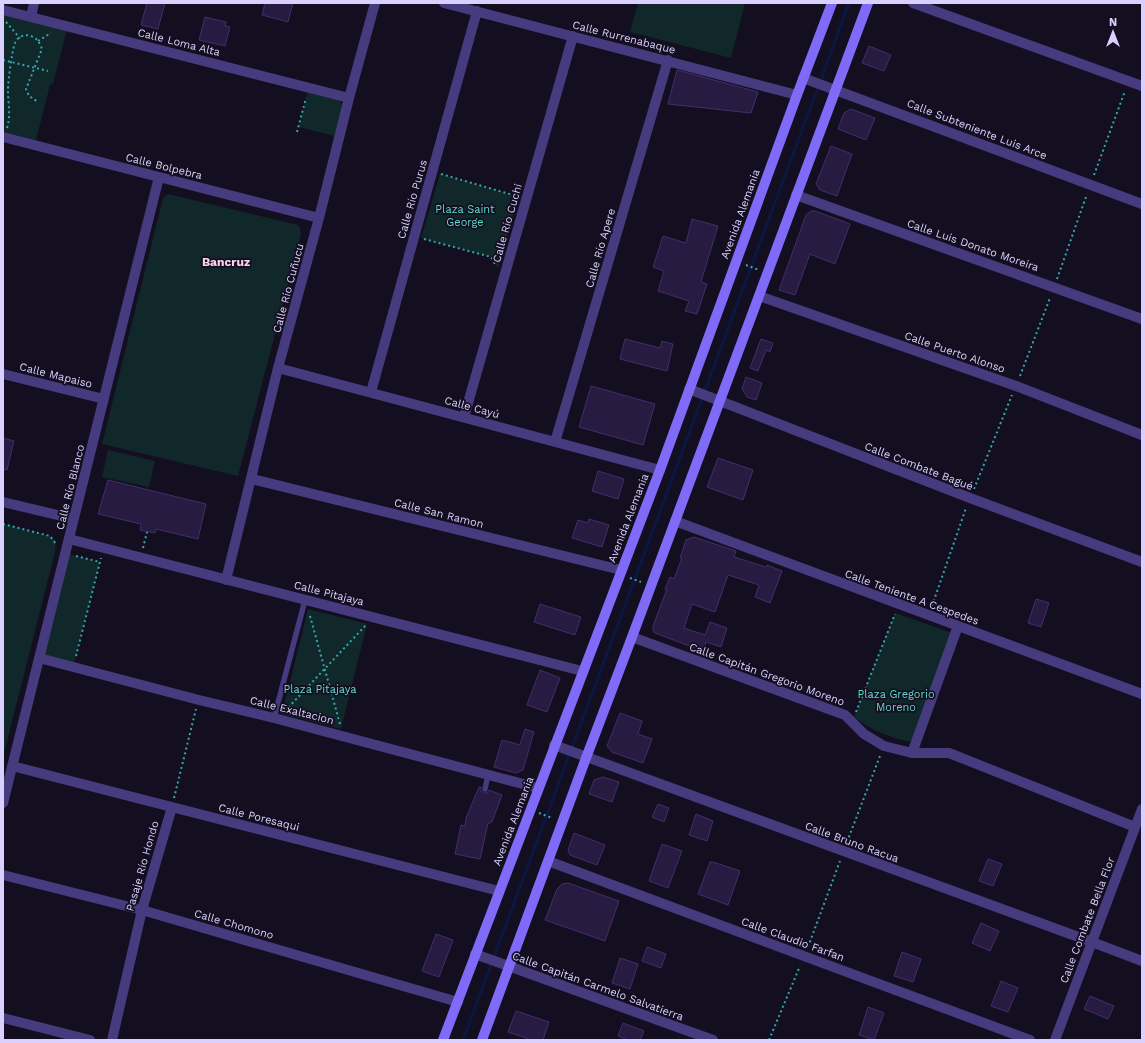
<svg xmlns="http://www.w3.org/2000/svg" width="1145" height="1043" font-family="'Work Sans',sans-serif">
  <rect width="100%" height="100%" fill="#140e21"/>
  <path fill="#11282a" d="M638 3H745L731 58 630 32Z
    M3 13 67 29 53 84 50 85 36 140 3 132Z
    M308 91 339 98 342 106 335 136 299 127Z
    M440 174 513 195 520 192 498 268 491 257 421 238Z
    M168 194 298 225 300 229 301 234 238 476 102 444 163 198Z
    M108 450 155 461 149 487 102 477Z
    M3 524 50 536 56 542 55 552 3 757Z
    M69 554 100 562 74 663 43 656Z
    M308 609 367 624 341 729 282 714Z
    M895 613 955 634 916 743C891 738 874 732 854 717Z"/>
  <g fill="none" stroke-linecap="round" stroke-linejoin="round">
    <path stroke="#0b173c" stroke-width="3.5" d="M822 77 849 3
      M463 1040 817 90"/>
  </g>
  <path fill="#271b41" stroke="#422e6c" d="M147 3H165L158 29 141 25Z
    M265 3H293L288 22 262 15Z
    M205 17 226 22 225 26 230 27 225 46 199 40Z
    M869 46 891 55 884 71 862 63Z
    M677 70 758 92 751 113 668 104Z
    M851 109 875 118 866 140 838 129 844 113Z
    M831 146 852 154 837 196 820 190 816 184Z
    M811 211H815L850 224 835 264 810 254 795 295 779 290 806 215Z
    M692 219 718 226 701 282 707 284 697 314 685 311 689 301 658 291 664 271 653 267 663 236 686 243Z
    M625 339 660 348 662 341 673 344 667 371 620 359Z
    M761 339 773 343 770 352 766 350 758 371 750 368Z
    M746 377 762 383 756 400 747 397 742 389Z
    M591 386 655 404 643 445 579 427Z
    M3 438 14 441 7 470 3 469Z
    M718 458 753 470 743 500 707 487Z
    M598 471 624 479 618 499 592 491Z
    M108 480 206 504 198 539 156 529 155 533 140 530 141 524 98 514Z
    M589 519 609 525 602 547 572 538 578 520 588 523Z
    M694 537 736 551 734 557 766 567 767 565 782 571 770 603 755 597 759 585 728 575 715 612 692 604 684 628 705 635 710 622 727 628 721 647 706 642 703 651 655 633 653 630V626L667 589H665L670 577 674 579 682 558H680L686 540Z
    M1036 599 1049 603 1041 627 1028 623Z
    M540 604 581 617 575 635 534 622Z
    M540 670 560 678 547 712 527 705Z
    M620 713 642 721 638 734 652 739 643 763 612 752 607 746Z
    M525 729 534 732 523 770 516 773 494 767 502 740 520 745Z
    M603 777 619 782 612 802 589 794 594 780Z
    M479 787H481V791L484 793H487L489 790 502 795 492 822H490L489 824 488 823 480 859 455 854 461 825 465 826 466 818Z
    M658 804 669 808 664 822 652 817Z
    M696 814 713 821 707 841 689 835Z
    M574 833 605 845 597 865 570 855 568 850Z
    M662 844 682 851 668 888 649 881Z
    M988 859 1002 864 993 886 979 881Z
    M710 862H713L740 871 728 905 698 894Z
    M568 883 619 901 605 941 545 920 557 889 562 884Z
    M981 923 999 931 990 951 972 943Z
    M436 934 453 940 439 977 422 971Z
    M647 947 666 954 661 968 642 961Z
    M902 952 921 959 913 982 894 976Z
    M620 958 638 964 630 989 612 983Z
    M1001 981 1018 988 1008 1012 991 1006Z
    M1090 996 1114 1006 1108 1019 1084 1009Z
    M868 1007 884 1013 874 1040 859 1035Z
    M516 1011 549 1022 543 1040H532L508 1032Z
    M623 1023 644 1031 640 1040H628L618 1036Z"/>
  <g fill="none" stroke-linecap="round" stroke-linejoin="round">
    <path stroke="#33a6ae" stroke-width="2" stroke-dasharray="2 3" stroke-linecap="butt" d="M6 22 20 38
      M38 41 51 33
      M3 60 48 71
      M7 128C11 115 8 103 8 90 8 81 12 51 15 43 18 36 26 33 33 37 38 39 40 44 42 49L26 89 29 96 38 102
      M297 132 306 98
      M441 174 513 195 517 193
      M1094 175 1125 91
      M424 239 491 257 496 266
      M746 265 759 270
      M1057 279 1087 194
      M1020 376 1050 298
      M974 489 1012 395
      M3 524 50 536 56 544
      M143 548 147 532
      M76 556 100 562
      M630 578 641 582
      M932 606 966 508
      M310 616 340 724
      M76 656 101 558
      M285 711 366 625
      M856 712 895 614
      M174 798 196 709
      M539 813 552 818
      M847 842 880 756
      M808 947 840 861
      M769 1040 800 966"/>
    <path stroke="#463b7e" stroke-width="5.5" d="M274 718 305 600
      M485 789 488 775"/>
    <path stroke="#463b7e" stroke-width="10" d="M444 3 797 95
      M913 3 1142 86
      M3 10 349 98
      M31 17 34 3
      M803 78 1142 204
      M3 137 319 218
      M796 195 1142 319
      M759 296 1016 386 1142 435
      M278 368 660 470
      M3 374 104 399
      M689 389 970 498 1142 562
      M371 392 477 11
      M464 417 573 36
      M555 442 668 60
      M252 479 621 570
      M3 502 74 519
      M675 521 1142 694
      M69 539 582 671
      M226 580 278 368 319 218 349 98 375 3
      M632 637 845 715 864 734 884 746 912 753H949L1135 827
      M39 658 199 700 274 718 538 788
      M554 745 1092 942 1142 961
      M912 753 958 626
      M12 766 499 891
      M3 803 159 177
      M548 861 1030 1040
      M3 875 142 910 458 1002
      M475 954 713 1040
      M3 1018 90 1040
      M112 1040 142 910 172 807
      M1055 1040 1142 809"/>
    <path stroke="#806bf9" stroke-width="10" d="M443 1040 660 470 797 95 832 3
      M482 1040 586 758 632 637 868 3"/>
  </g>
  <g text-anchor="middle" stroke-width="3.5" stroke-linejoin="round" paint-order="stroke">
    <g font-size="11" fill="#dad0fd" stroke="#140e21">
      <text transform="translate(624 37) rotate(14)" y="4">Calle Rurrenabaque</text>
      <text transform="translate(179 42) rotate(14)" y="4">Calle Loma Alta</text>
      <text transform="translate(977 129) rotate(21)" y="4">Calle Subteniente Luis Arce</text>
      <text transform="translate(164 166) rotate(14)" y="4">Calle Bolpebra</text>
      <text transform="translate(412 199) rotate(-74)" y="4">Calle Río Purus</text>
      <text transform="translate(740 214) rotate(-70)" y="4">Avenida Alemania</text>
      <text transform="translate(507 223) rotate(-74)" y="4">Calle Río Cuchi</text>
      <text transform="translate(973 245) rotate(19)" y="4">Calle Luis Donato Moreira</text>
      <text transform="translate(600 248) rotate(-74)" y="4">Calle Río Apere</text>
      <text transform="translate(288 288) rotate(-75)" y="4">Calle Río Cuñucu</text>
      <text transform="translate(955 352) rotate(19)" y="4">Calle Puerto Alonso</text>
      <text transform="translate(56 375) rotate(14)" y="4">Calle Mapaiso</text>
      <text transform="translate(472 407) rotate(15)" y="4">Calle Cayú</text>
      <text transform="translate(919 466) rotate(21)" y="4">Calle Combate Bagué</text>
      <text transform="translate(70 487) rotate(-76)" y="4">Calle Río Blanco</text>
      <text transform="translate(439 513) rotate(14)" y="4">Calle San Ramon</text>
      <text transform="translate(628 518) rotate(-69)" y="4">Avenida Alemania</text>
      <text transform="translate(329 593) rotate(14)" y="4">Calle Pitajaya</text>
      <text transform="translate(912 597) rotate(20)" y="4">Calle Teniente A Cespedes</text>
      <text transform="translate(767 674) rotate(20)" y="4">Calle Capitán Gregorio Moreno</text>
      <text transform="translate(292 710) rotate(14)" y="4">Calle Exaltacion</text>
      <text transform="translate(259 817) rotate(14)" y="4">Calle Poresaqui</text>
      <text transform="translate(513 821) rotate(-69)" y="4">Avenida Alemania</text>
      <text transform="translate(852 842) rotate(20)" y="4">Calle Bruno Racua</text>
      <text transform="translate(142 866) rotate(-74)" y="4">Pasaje Río Hondo</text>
      <text transform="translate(1087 920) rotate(-69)" y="4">Calle Combate Bella Flor</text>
      <text transform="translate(234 924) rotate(16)" y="4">Calle Chomono</text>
      <text transform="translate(793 939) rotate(20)" y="4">Calle Claudio Farfan</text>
      <text transform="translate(598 986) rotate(20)" y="4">Calle Capitán Carmelo Salvatierra</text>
    </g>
    <g font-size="11" fill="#5fdaca" stroke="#140e21">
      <text x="465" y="213">Plaza Saint<tspan x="465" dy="13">George</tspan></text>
      <text x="320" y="693">Plaza Pitajaya</text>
      <text x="896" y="698">Plaza Gregorio<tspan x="896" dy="13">Moreno</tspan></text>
    </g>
    <g font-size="12" font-weight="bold" fill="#fdd2e8" stroke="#140e21">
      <text x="226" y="266">Bancruz</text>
    </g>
  </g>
  <rect width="1145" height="1043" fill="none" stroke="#dad0fd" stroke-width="8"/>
  <g transform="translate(1113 32)" stroke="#140e21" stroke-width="3" paint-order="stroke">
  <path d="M0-3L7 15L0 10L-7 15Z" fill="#dad0fd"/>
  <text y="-6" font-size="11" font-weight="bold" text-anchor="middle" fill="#dad0fd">N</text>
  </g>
</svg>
